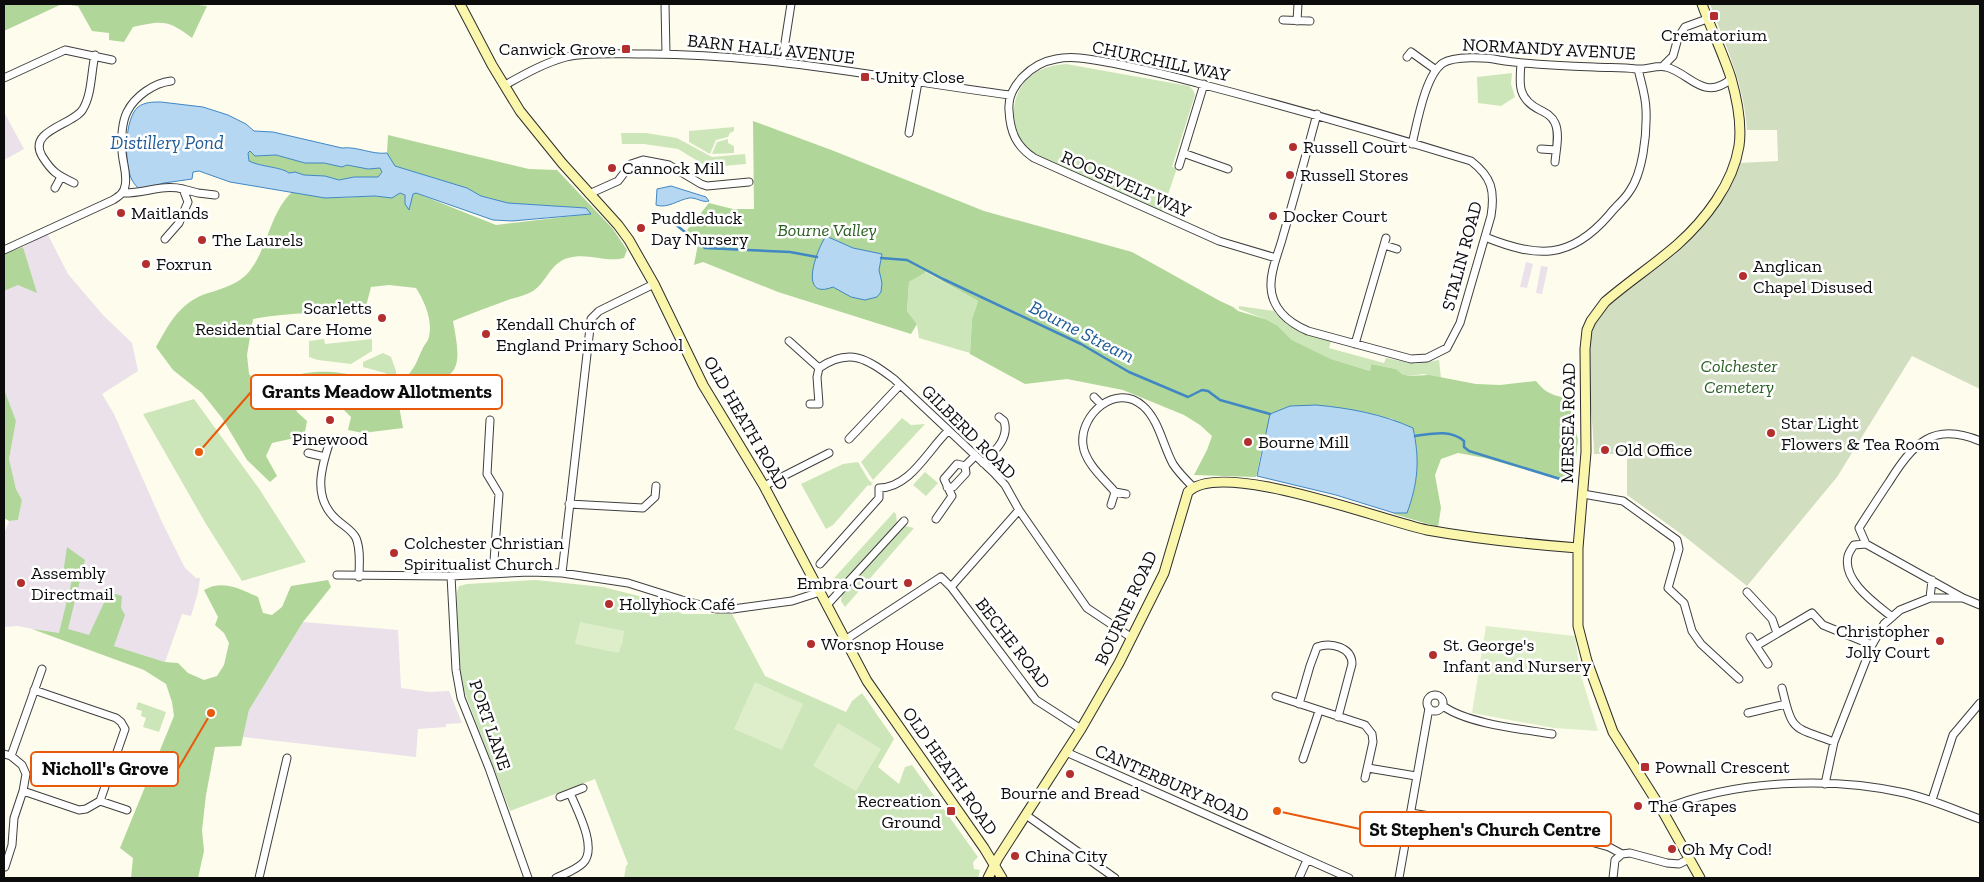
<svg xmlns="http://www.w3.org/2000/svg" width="1984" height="882" font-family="'Zilla Slab',serif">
  <rect width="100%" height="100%" fill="#fefced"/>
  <path fill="#eae1eb" d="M4 112 24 149 4 160Z
    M47 233 68 274 103 315 132 343 138 371 102 394 114 414 162 522 185 568 196 578H200L198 592 191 616 182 614 165 662 114 646 88 640 18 626 4 627V534L9 521 18 520 22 500 16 489 9 459 16 421 4 389V291L18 285 36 292 23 247Z
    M1526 262 1533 264 1527 288 1520 287Z
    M1541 266 1548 267 1542 294 1536 293Z
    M303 622 398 630 401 688 429 692 449 691 462 723 446 724V727L418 729 416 757 243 737 249 710Z"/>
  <path fill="#cde6b9" d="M1066 64 1189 86 1193 90 1195 95 1172 167 1177 168 1162 212C1133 199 1104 186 1075 173 1060 166 1043 161 1030 151 1014 137 1009 110 1019 91 1029 72 1044 66 1066 64Z
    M1512 73 1511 84 1515 97 1501 106 1478 103 1477 77Z
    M734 127V131L730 133 728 137 716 140 710 154 689 142V131Z
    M621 133H646L677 138 712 157 745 154 746 164 710 167V163H708L706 166 678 149 644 144H622Z
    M728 139V143L734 146V153L712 154 717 142Z
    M925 272 978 301 972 319 970 353 919 338 917 324 907 311 909 282Z
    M1239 306 1274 311 1288 325 1307 335 1331 341 1329 348 1384 363 1386 358 1415 364 1439 360 1441 378 1423 374 1409 376 1402 374 1396 369 1371 364 1370 371 1331 359 1292 340 1277 325 1265 319 1239 309Z
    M324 339 325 344 372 339V351L351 364 318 360 309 357V341Z
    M383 353 391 357 396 371V380L385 373 363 367V362Z
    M194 399 260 490 306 562 242 581 206 524 143 414Z
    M902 418 911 425 925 424 873 480 861 462Z
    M858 462 868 479 872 483 871 486 868 485 833 525 826 529 801 484 843 464Z
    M925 472 938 483 926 496 913 485Z
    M894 512 896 514 897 524 838 590H830L826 587Z
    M905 526 914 528 845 607 841 601 842 592Z
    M536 580 603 587 647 598 683 614H732L765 676 846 712 852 701 862 693 894 739 878 767 899 784 905 767 912 765 978 857 973 862 974 869 980 870 978 878H624L626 866 628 864 595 779 510 811 461 683 458 655 457 592 459 586 467 584Z
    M138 702 166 712 159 732 143 727 146 718 141 716 142 711 136 709Z"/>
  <path fill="#b0d699" d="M4 4H190L207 6 192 38C167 19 162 21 133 27L124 42 109 40V33L92 31 78 6 62 4 4 31Z
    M753 121 834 151 984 211 1132 252 1220 301 1233 307 1238 311 1265 319 1277 325 1292 340 1331 359 1370 371 1371 364 1396 369 1402 374 1409 376 1429 375 1476 384 1500 385 1536 381C1545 393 1554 396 1568 398L1578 440 1573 483 1485 458 1458 453 1441 459 1435 475 1441 508 1438 527 1394 514 1393 419C1358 411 1326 405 1290 406L1265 434 1256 477 1194 475 1207 450 1212 436 1200 425 1184 415 1123 390 1067 379 1025 384 970 354 972 319 978 301 926 272 909 282 907 311 917 324 911 334 778 292 703 262 694 265 698 244 687 230 709 203 733 209H754Z
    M388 135 529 169 557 170 613 229 627 250 624 258C607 263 587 252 568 258 550 263 547 282 533 291 526 295 518 297 511 299 492 306 472 313 453 321 460 359 465 384 416 381L409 374C417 364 417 360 422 350 423 347 426 343 428 340 434 323 425 302 416 288L389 285 371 287 365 310C327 313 290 312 253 319L247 355 249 374 258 384 268 386 274 375 278 378C291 376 303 373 316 372 337 370 382 378 398 391L397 395 403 428 363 433 348 430 351 417 328 394 306 391 295 405 297 412 307 421 305 432 290 439 272 443 266 456 277 476 270 482 247 460 222 418 202 393 173 370 156 347C168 326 177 307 200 296 215 290 234 287 246 275 268 252 268 215 292 192L337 198 375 196 392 198 399 193 405 195V204L410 203 413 194 416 193 496 225 590 214 586 208 508 203 481 196 467 188 395 166 387 153Z
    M250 151 255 156 276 155 305 163H324L342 167 347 165 368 169 380 168 382 172 378 177H354L339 180 325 176 304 175 295 172 289 173C282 167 261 167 249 162L248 153Z
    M23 247 37 293 18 285 4 291V254Z
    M4 389 16 421 9 459 16 489 22 500 18 520 9 521 4 518Z
    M67 547 85 560 68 629 89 635 109 592 122 596 121 608 125 615 114 646 165 662 178 663 188 673 204 680 217 676 224 665 229 643 224 633 215 625 218 617 204 590C222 579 241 589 258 597L263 613 272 615 282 607 291 586 328 580 331 587 303 622 249 710 241 746 215 747 206 795 202 830 204 851 198 878H131L133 858 120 848 174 716 172 702 166 684 144 670 32 629 59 633 73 576 63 574Z"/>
  <path fill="#d2dec0" d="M1710 4H1980V389L1912 356 1837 477 1747 586 1684 536 1627 495V454H1594C1594 418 1581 356 1595 325 1598 318 1603 312 1608 306L1677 253 1698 233 1714 210 1739 163 1778 161 1777 130H1747C1744 83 1726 47 1710 4Z"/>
  <path fill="#dfeeca" d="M580 622 624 631 622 645H621L619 653 575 644Z
    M1486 626 1575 636 1580 672 1598 731 1554 728 1472 713Z
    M755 682 803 704 782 750 734 729Z
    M838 723 881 749 856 791 813 766Z"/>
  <path fill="#b5d7f2" stroke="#4087c4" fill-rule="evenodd" d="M161 102 203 107 228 115 246 124 254 131 273 132 342 148C357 146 372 155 387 153L395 166 467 188 481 196 508 203 586 208 591 214 512 221 493 220 416 193 413 194 409 210 405 204V195L400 193 392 198 375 196 325 198 230 182 199 171 193 172 192 179 164 183 140 190C137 187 134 184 132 180 124 165 124 119 138 107 145 102 152 102 161 102ZM250 151 255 156 276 155 305 163H324L342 167 347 165 368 169 380 168 382 172 378 177H354L339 180 325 176 304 175 295 172 289 173C282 167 261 167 249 161L248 153Z
    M671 186 706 197 709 201C702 203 696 197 689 198 678 200 667 209 656 205L657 189Z
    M826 236 853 248 882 254 879 270 882 283 881 292 877 297 865 300 851 297 833 287C797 301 817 249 826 236Z
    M1316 405C1349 408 1382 414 1413 428 1420 460 1418 483 1407 513H1394L1336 495 1257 476 1270 414 1290 406Z"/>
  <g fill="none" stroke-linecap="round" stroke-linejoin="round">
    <path stroke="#4087c4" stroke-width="2.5" d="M670 220 705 248 790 252 817 257
      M881 258 907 260 943 279 1081 344 1129 372 1188 397 1202 390 1208 391 1220 400 1270 414
      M1415 436C1431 434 1450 429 1464 441V447L1469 451 1573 483"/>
    <defs>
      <path id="street" d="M665 4 666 54
        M1283 20 1310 21
        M1297 21 1298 4
        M1407 57 1411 52 1436 70
        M782 62 791 4
        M1521 64C1519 85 1518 99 1540 110 1546 113 1552 116 1555 123 1560 134 1556 150 1555 162
        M1663 66 1673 56 1678 38 1685 27 1707 19
        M4 78 65 50 112 60
        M505 85C525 74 544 63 566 57 584 52 622 54 642 54 766 53 887 79 1010 95
        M909 133 918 82
        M1412 144C1417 124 1425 75 1443 63 1454 56 1486 57 1499 60 1530 65 1562 66 1594 67 1608 68 1622 67 1636 69 1646 70 1656 65 1666 67 1690 73 1703 102 1731 79
        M1541 149 1556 150
        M1183 153 1228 169
        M1179 166 1204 84
        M74 183C57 175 52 172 42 156 27 130 74 125 83 109 92 94 91 72 95 55
        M55 188 61 177
        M183 189 198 193 215 195
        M122 193C144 194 161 184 183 189L188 202 179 223 165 239
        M589 194 618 181 631 164 643 160 669 165 701 184 707 186 749 182
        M1485 237C1537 258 1570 260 1609 215 1615 207 1624 200 1629 192 1643 173 1647 134 1646 110 1646 97 1641 82 1638 69
        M1384 245 1397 249
        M4 250 113 200C119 196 124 193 125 186 128 174 122 162 122 150 121 139 122 122 127 112 135 96 154 83 171 81
        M1276 258 1219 241 1034 158C1016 146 1010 132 1009 110 1007 86 1032 63 1056 59 1074 55 1094 60 1112 63 1141 69 1169 75 1197 83 1289 107 1380 133 1471 161 1492 177 1495 191 1491 216L1460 323 1447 348 1427 358 1411 359 1308 331C1289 323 1272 309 1271 287 1270 270 1279 252 1283 236 1295 195 1306 155 1317 114
        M789 341 819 368
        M1355 344 1386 238
        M1094 397 1101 404
        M810 404H819L817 377 819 368C850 347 867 359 894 379L994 473 1005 485 1019 510 1087 608 1132 638
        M490 420 487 474 499 494 493 574
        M849 439 900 385
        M330 441C321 468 312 498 337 520 344 526 352 530 356 538 361 550 359 565 359 577
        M308 453 325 457
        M983 463C994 452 1010 438 1004 421L999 417
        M764 486 829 453
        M947 487H953L966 473 965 466
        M1126 494 1115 492C1104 479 1085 463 1083 445 1079 415 1116 382 1143 406 1159 420 1163 446 1173 464 1178 472 1186 480 1193 487
        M1583 494 1623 501 1677 540 1679 549 1668 588 1684 603 1692 631 1701 644 1739 679
        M569 504 643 508 655 497 656 486
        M1111 505 1115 492
        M936 519 952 496 944 479 957 464 965 466 975 456
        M1866 544 1963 598
        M820 564 879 498V488C910 488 928 450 948 431
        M562 573 591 319 599 311 654 284
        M337 575 451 576 529 572 562 573 628 583 682 600 716 609H733L792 601 820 592
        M451 576 456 670 461 698 489 768 528 878
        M951 587 1036 700 1081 729
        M1747 592 1772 619 1777 633
        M1930 598 1932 580
        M827 605 904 521
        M1892 617C1876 604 1842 581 1848 556 1849 552 1852 548 1854 545L1866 544 1859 528C1869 512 1879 497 1889 482 1913 444 1933 421 1980 441
        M1750 637 1768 664
        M845 640 941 577 951 587 1019 510
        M1756 646 1812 613 1823 625 1872 645
        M1782 688C1793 733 1792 726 1834 742
        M1427 703a8 8 0 1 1 16 0a8 8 0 1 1-16 0Z
        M1276 696 1365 725 1372 734 1373 742 1365 778
        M1299 704 1310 666 1317 647C1331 642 1352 647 1352 664L1338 717
        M1443 706C1468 724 1521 729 1552 734
        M1748 713 1786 704
        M1066 752 1349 878
        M4 754 11 756 22 765 26 774 23 791 14 818 12 845 5 867
        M11 756 42 669
        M1303 759 1319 711
        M1368 768 1416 776
        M1825 784 1834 742 1872 645 1884 624 1900 610 1930 598H1963L1980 605
        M23 791 79 810 86 809 100 801 125 729 121 722 116 718 34 690
        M560 797 583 788
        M1932 800 1953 735 1980 703
        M100 801 127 810
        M1662 810C1732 780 1831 776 1905 793 1931 799 1955 810 1980 819
        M1411 813 1591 842 1609 847 1622 854 1630 853 1667 863 1679 864 1689 859
        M1026 815 1115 878
        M259 878 287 758
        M556 878C564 874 576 870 583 863 598 848 577 810 570 793
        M1299 878 1307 860
        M1399 878 1429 708
        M1613 878 1615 860 1622 854"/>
      <path id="secondary" d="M460 4 492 65 520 111 562 163 618 225 629 240 654 284 703 385 764 486 867 681 984 848 1002 878
        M988 878 998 858 1081 729 1119 663 1164 573 1188 492C1221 458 1383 521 1427 530 1477 539 1527 544 1578 548
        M1700 878 1662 810 1613 732 1587 661 1578 626V548L1586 452 1585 349 1587 330 1591 321 1605 302C1628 282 1654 265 1677 245 1705 220 1733 184 1739 146 1742 125 1737 99 1731 78 1723 53 1711 29 1702 4"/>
    </defs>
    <use href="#street" stroke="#3f3f3f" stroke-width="9"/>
    <use href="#secondary" stroke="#2e2e2e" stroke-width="11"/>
    <use href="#street" stroke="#fff" stroke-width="7"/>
    <use href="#secondary" stroke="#faf6ac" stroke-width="9"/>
  </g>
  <g fill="#b32f2d" stroke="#fff" stroke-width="2">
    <rect x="1709" y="11" width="10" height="10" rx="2.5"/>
    <rect x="621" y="44" width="10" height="10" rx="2.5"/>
    <rect x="860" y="72" width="10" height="10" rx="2.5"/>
    <circle cx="1293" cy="147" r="5"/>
    <circle cx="612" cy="168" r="5"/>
    <circle cx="1290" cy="175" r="5"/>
    <circle cx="121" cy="213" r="5"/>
    <circle cx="1273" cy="216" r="5"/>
    <circle cx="641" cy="228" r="5"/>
    <circle cx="202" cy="240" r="5"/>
    <circle cx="146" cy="264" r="5"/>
    <circle cx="1743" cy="276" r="5"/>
    <circle cx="382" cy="318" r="5"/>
    <circle cx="486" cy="334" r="5"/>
    <circle cx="330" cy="420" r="5"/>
    <circle cx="1771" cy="433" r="5"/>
    <circle cx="1248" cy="442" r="5"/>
    <circle cx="1605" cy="450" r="5"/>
    <circle cx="394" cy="553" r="5"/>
    <circle cx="21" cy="583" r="5"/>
    <circle cx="908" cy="583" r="5"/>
    <circle cx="609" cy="604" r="5"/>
    <circle cx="1940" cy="641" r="5"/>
    <circle cx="811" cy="644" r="5"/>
    <circle cx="1433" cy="655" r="5"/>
    <rect x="1640" y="762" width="10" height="10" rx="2.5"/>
    <circle cx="1070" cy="774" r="5"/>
    <circle cx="1638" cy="806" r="5"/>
    <rect x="946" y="806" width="10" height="10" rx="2.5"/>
    <circle cx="1672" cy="849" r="5"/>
    <circle cx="1015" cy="856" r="5"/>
  </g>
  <g text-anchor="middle" stroke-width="5" stroke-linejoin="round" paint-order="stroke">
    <g font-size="18" fill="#0c0c0c" stroke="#fff" text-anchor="start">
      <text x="1714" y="41" text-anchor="middle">Crematorium</text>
      <text x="616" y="55" text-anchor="end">Canwick Grove</text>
      <text x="875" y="83">Unity Close</text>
      <text x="1303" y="153">Russell Court</text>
      <text x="622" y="174">Cannock Mill</text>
      <text x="1300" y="181">Russell Stores</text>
      <text x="131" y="219">Maitlands</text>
      <text x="1283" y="222">Docker Court</text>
      <text x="651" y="224">Puddleduck<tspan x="651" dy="21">Day Nursery</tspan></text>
      <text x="212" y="246">The Laurels</text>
      <text x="156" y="270">Foxrun</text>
      <text x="1753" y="272">Anglican<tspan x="1753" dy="21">Chapel Disused</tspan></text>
      <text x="372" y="314" text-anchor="end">Scarletts<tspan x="372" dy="21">Residential Care Home</tspan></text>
      <text x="496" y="330">Kendall Church of<tspan x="496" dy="21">England Primary School</tspan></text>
      <text x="1781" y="429">Star Light<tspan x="1781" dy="21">Flowers &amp; Tea Room</tspan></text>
      <text x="330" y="445" text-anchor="middle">Pinewood</text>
      <text x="1258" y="448">Bourne Mill</text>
      <text x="1615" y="456">Old Office</text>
      <text x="404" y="549">Colchester Christian<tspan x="404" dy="21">Spiritualist Church</tspan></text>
      <text x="31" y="579">Assembly<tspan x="31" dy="21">Directmail</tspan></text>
      <text x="898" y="589" text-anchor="end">Embra Court</text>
      <text x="619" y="610">Hollyhock Café</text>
      <text x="1930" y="637" text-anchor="end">Christopher<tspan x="1930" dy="21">Jolly Court</tspan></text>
      <text x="821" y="650">Worsnop House</text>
      <text x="1443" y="651">St. George's<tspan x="1443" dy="21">Infant and Nursery</tspan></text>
      <text x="1655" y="773">Pownall Crescent</text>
      <text x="1070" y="799" text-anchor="middle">Bourne and Bread</text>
      <text x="941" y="807" text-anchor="end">Recreation<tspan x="941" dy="21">Ground</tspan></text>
      <text x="1648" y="812">The Grapes</text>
      <text x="1682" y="855">Oh My Cod!</text>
      <text x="1025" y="862">China City</text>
    </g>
    <g font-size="18" fill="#0c0c0c" stroke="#fff">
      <text transform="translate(771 49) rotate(6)" y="6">BARN HALL AVENUE</text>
      <text transform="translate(1549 49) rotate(3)" y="6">NORMANDY AVENUE</text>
      <text transform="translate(1161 61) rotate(12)" y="6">CHURCHILL WAY</text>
      <text transform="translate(1126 184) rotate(24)" y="6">ROOSEVELT WAY</text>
      <text transform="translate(1462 256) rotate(-75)" y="6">STALIN ROAD</text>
      <text transform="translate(746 423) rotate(60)" y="6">OLD HEATH ROAD</text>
      <text transform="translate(1568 423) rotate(-89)" y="6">MERSEA ROAD</text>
      <text transform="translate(969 432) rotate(45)" y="6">GILBERD ROAD</text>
      <text transform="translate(1126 608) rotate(-65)" y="6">BOURNE ROAD</text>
      <text transform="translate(1013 643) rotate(52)" y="6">BECHE ROAD</text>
      <text transform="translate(490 725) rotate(71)" y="6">PORT LANE</text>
      <text transform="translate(950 771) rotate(55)" y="6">OLD HEATH ROAD</text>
      <text transform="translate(1172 783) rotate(24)" y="6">CANTERBURY ROAD</text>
    </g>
    <g font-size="18" font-style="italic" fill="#2a6021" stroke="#fff">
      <text x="827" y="236">Bourne Valley</text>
      <text x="1739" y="372">Colchester<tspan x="1739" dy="21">Cemetery</tspan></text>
    </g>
    <g font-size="19" font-style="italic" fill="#1e5a96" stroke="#fff">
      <text x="167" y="149">Distillery Pond</text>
      <text transform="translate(1082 331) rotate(27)" y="7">Bourne Stream</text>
    </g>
  </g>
  <path fill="none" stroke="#e8590c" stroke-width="2" d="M199 452L251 392M211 713L178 769M1277 811L1360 829"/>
  <g fill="#e8590c" stroke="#fff" stroke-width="2">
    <circle cx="199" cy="452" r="5"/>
    <circle cx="211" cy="713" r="5"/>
    <circle cx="1277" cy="811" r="5"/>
  </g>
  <g fill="#fff" stroke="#e8590c" stroke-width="2">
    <rect x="251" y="375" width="251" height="34" rx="5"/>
    <rect x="31" y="752" width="147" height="34" rx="5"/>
    <rect x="1360" y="812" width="251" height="34" rx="5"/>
  </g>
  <g font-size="19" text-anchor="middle" font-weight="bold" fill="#0c0c0c">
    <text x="377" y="398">Grants Meadow Allotments</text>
    <text x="105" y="775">Nicholl's Grove</text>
    <text x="1485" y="836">St Stephen's Church Centre</text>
  </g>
  <rect width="1984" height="882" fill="none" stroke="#0c0c0c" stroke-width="10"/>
</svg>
